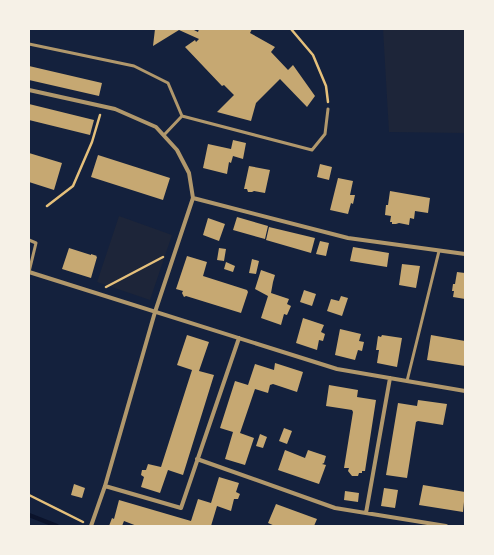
<svg xmlns="http://www.w3.org/2000/svg" width="494" height="555" font-family="Mulish,sans-serif">
  <rect width="100%" height="100%" fill="#14213d"/>
  <path fill="#1d2539" d="M383 29H465V133L389 132Z
    M119 216 172 235 150 300 97 282Z"/>
  <g fill="none" stroke-linecap="round" stroke-linejoin="round">
    <path stroke="#0b132b" stroke-width="4.5" d="M29 515 57 526"/>
  </g>
  <path fill="#c6a872" d="M155 29H192L198 32 199 29H252L250 33 275 47 271 52 288 70 293 65 315 96 307 107 280 79 256 103 251 121 217 112 234 95 224 85 222 86 185 47 195 40 196 42 199 39 179 30 153 46Z
    M29 66 102 83 99 96 29 80Z
    M29 104 94 120 90 135 29 120Z
    M233 140 246 143 243 159 233 156 231 163 229 162 227 174 203 168 208 144 231 149Z
    M29 153 62 163 54 190 29 182Z
    M98 155 170 178 163 200 91 177Z
    M320 164 332 167 329 180 317 177Z
    M249 166 270 170 265 193 254 191 252 192H248L247 189H244Z
    M338 178 353 181 350 195H355L353 204 351 203 348 214 330 210Z
    M390 191 430 198 428 213 415 211 414 219 410 218 409 225 399 223 396 224H392V222H390L391 216 385 215 386 205H388Z
    M237 217 268 226 265 239 233 230Z
    M208 218 225 224 219 241 203 235Z
    M269 227 315 238 311 253 266 240Z
    M320 241 329 243 326 256 316 254Z
    M353 247 389 253 387 267 350 261Z
    M69 248 91 255V254L97 256 96 257H97L91 278 62 269Z
    M219 248 226 249 224 261 217 260Z
    M187 256 207 262 203 276 247 290 248 292 241 313 186 296 184 297 182 293 183 291 176 289Z
    M252 259 259 261 256 274 249 273Z
    M226 262 235 266 233 272 224 269Z
    M402 264 420 266 416 288 399 285Z
    M261 270 275 275 273 282 271 293 289 299 287 304 291 306 287 315 284 314 281 325 261 318 268 296 255 289Z
    M457 272 465 273V299L453 297 454 291H452L453 284H455Z
    M304 290 316 294 312 306 300 302Z
    M341 296 348 298 342 316 327 311 331 299 339 301Z
    M303 318 324 325 321 332 325 334 323 341 319 340 317 350 296 343Z
    M340 329 361 334 359 341 364 342 362 351 358 350 355 360 335 355Z
    M187 335 209 342 199 371 214 375 183 475 168 470 160 493 141 487 144 477 141 475 142 470H146L148 464 161 467 192 370 177 365Z
    M382 335 402 338 397 367 377 363 379 350H376L378 336 381 337Z
    M431 335 465 341V366L427 360Z
    M275 363 303 372 297 392 273 384 270 385 268 393 255 389 240 433 254 438 245 465 225 459 233 432 220 428 235 381 248 385 255 364 274 370Z
    M329 385 358 390 357 397 376 400 365 471H362V473H359L358 476H352L348 471 349 468H344L353 412 352 410 326 406Z
    M418 400 447 404 443 425 418 421 416 422 407 478 386 475 398 403 417 406Z
    M284 428 292 431 287 444 279 441Z
    M260 434 267 437 263 448 256 446Z
    M285 450 305 458 308 450 326 456 324 463 322 464 326 465 319 484 278 470Z
    M219 477 239 483 236 492 240 494 238 499H234L231 511 217 506 211 526H202L198 525 197 526H137L124 521 122 526H109L112 518 114 519 119 500 191 521 198 499 211 503Z
    M74 484 85 488 82 498 71 495Z
    M423 485 465 492 463 512 419 505Z
    M384 488 398 490 395 508 381 506Z
    M345 491 359 493 358 502 344 500Z
    M276 504 317 519 314 526H275L268 523Z"/>
  <g fill="none" stroke-linecap="round" stroke-linejoin="round">
    <path stroke="#e5c07b" stroke-width="2.5" d="M291 29 313 55 326 86 328 102
      M47 206 73 186 92 142 100 115
      M106 287 163 257
      M29 495 83 522"/>
    <path stroke="#b1986c" stroke-width="3" d="M29 44 134 66 168 83 182 116
      M164 135 182 116 312 150 325 134 328 109
      M29 240 36 243 29 272
      M407 381 439 251"/>
    <path stroke="#b1986c" stroke-width="4" d="M29 90 115 109 156 127 177 150 189 173 193 198 155 312 105 486 91 526
      M193 198 348 238 465 254
      M29 272 337 369 465 391
      M197 459 335 508 446 526
      M105 486 181 508 239 338
      M366 513 390 378"/>
  </g>
  <rect width="494" height="555" fill="none" stroke="#f6f1e7" stroke-width="60"/>
</svg>
